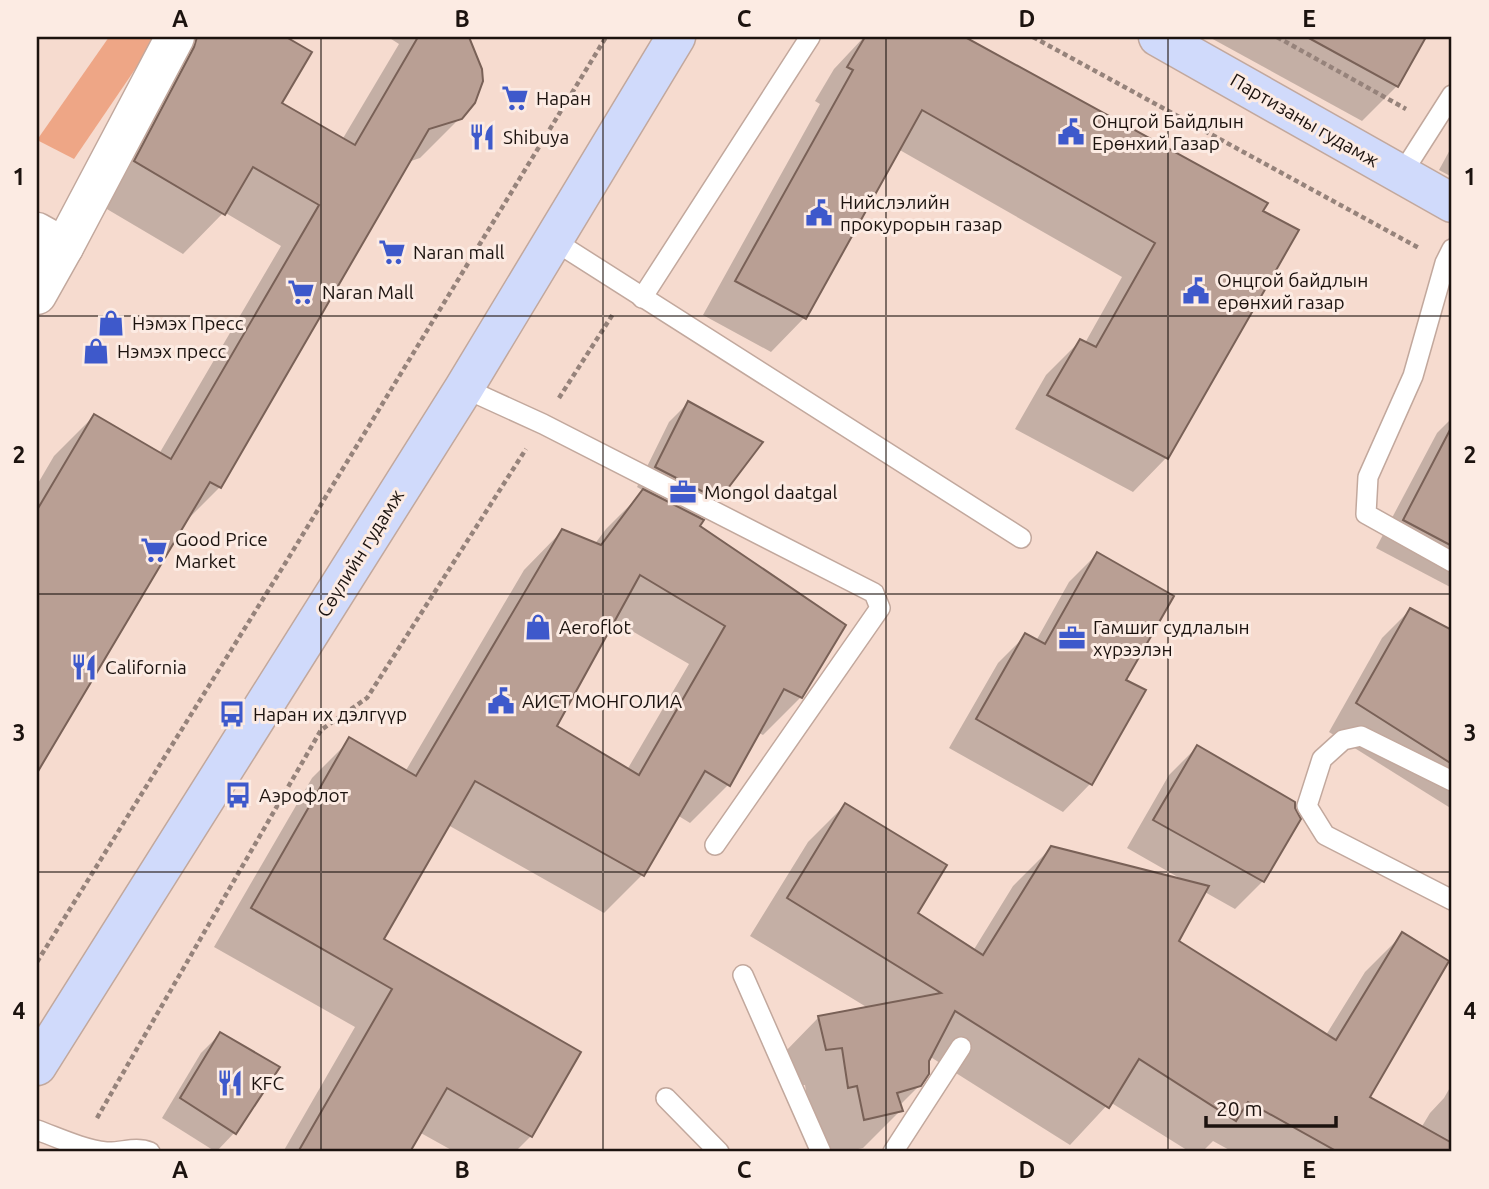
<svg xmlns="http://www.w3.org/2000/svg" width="1489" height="1189" font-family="Ubuntu,sans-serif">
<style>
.green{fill:#eea686}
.shadow{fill:#0003;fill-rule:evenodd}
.building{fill:#b99f94;stroke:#796157;stroke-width:2;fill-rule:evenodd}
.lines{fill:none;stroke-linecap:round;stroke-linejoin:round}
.service-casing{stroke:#c2a89d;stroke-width:22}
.minor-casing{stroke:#c2a89d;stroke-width:41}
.secondary-casing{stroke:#c2a89d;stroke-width:41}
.path{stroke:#96837b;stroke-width:4.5;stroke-dasharray:5 3.5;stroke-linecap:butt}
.service{stroke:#fff;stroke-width:19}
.minor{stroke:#fff;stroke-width:38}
.secondary{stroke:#d0dafb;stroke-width:38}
.grid{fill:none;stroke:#1c130f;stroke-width:2;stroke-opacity:0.55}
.labels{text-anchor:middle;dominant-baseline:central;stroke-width:6;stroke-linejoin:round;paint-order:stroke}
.poi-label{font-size:19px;fill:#1c130f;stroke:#fcebe3;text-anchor:start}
.street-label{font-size:19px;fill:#1c130f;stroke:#fcebe3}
.neatline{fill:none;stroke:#1c130f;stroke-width:2.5}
.grid-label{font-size:23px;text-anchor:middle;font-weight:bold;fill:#1c130f}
</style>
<rect width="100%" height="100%" fill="#f6dbcf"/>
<!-- green -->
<path class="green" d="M109,37H157L74,159L37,140Z"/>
<!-- shadow -->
<g class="shadow">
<path d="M180,37H282L310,53L279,104L342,140L399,44L388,37H467L473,48L461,117L420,158L408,162L220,487L183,524L37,771V485L54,456L94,416L159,454L281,246L224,212L183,254L95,202Z"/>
<path d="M864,37H961L1266,203L1261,212L1297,230L1166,458L1133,492L1015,429L1046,375L1080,341L1085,343L1122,277L898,149L804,318L771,352L703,315L820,104L815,101L834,69Z"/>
<path d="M1209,37H1424L1397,86L1362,121Z"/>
<path d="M1452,146V177L1439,170Z"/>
<path d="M688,403L718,499L698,519V526L801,697L763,735L757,732L728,785L690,823L677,815L642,875L604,913L448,825L382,940L531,1136L515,1152H455L419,1132L408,1152H283L355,1027L214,947L312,778L350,740L405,772L524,570L562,531L594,545L606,529L644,491L637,487L669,422ZM613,620L689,664L627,770L555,727Z"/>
<path d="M1452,418V588L1376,548L1437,433Z"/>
<path d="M1097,554L1124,680L1090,784L1063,812L949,748L998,663L1026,635L1036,641L1069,582Z"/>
<path d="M1410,610L1452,632V809L1329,732L1382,638Z"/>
<path d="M1197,747L1293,808L1299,819L1263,881L1235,909L1203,891L1177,942L1326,1035L1365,972L1403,934L1368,1098L1421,1128L1430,1113L1444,1098L1452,1084V1152H1233L1213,1141L1202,1152H1190L1110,1102L1070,1145L929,1056L920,1085L899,1106L901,1110L863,1148L844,1152H826L819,1122L811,1125L805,1085L789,1086L782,1055L819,1017L868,1008L750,936L808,842L845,805L915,913L973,951L1013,886L1051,848L1183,880L1127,848L1169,775Z"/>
<path d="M220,1034L235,1132L216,1152L162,1118L201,1053Z"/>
</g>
<!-- building -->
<g class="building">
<path d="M197,37H286L312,52L282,103L355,145L418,37H469L482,69L483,81L475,103L462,119L429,129L221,488L210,482L37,773V510L94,414L171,459L319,205L253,167L225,215L134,161L194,47Z"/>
<path d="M865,37H965L1268,203L1263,211L1299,230L1168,459L1047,395L1080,339L1096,347L1155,243L922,110L806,319L735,281L853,70L847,67Z"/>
<path d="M1307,37H1426L1398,87Z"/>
<path d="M688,401L763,442L719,500L655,467Z"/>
<path d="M1452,426V546L1403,520Z"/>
<path d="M643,489L704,520L700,526L846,625L802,698L784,689L730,786L705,771L644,876L475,781L384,939L581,1052L532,1137L447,1088L410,1152H298L392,989L251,908L349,737L416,776L562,529L601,545ZM640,575L725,626L639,775L557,726Z"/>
<path d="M1097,552L1174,596L1126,680L1146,690L1092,785L976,719L1025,633L1045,644Z"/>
<path d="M1410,608L1452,630V764L1356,703Z"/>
<path d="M1197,745L1295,802V808L1301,819L1264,882L1153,820Z"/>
<path d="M845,803L947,865L918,913L983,955L1051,846L1209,886L1179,941L1336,1040L1402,932L1449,961L1370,1097L1452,1143V1152H1338L1248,1102L1236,1121L1139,1059L1109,1108L955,1011L929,1061V1074L921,1086L897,1093L903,1111L864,1120L857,1086L848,1088L842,1048L826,1050L818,1016L941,993L787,898Z"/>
<path d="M220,1032L280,1067L236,1134L180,1098Z"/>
</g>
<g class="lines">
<!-- service casing -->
<g class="service-casing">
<g id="service">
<path d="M1401,175L1452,95"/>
<path d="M553,240L1021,538"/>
<path d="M1452,249L1445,263L1413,376L1368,477L1366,514L1452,562"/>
<path d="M642,298L810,37"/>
<path d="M464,388L543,424L874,593L880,608L715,845"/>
<path d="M1452,781L1361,736L1343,740L1322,759L1307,806L1325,835L1452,900"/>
<path d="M743,975L821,1152"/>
<path d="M666,1098L719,1152"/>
<path d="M37,1130C59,1138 82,1149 106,1152C122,1153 135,1146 150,1152"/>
<path d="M893,1152L961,1047"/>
</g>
</g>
<!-- minor casing -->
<g class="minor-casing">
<g id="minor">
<path d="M37,232L64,247"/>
<path d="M37,295L64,247L175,37"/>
</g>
</g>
<!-- secondary casing -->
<g class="secondary-casing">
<g id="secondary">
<path d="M1158,37L1452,203"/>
<path d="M37,1066L464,388L676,37"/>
</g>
</g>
<!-- path -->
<g class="path">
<path d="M1033,37L1419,248"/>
<path d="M1277,37L1406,109"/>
<path d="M559,398L613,314"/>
<path d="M37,962L286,562L606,37"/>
<path d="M97,1118L321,730L367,698L526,449"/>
</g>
<!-- service -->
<use href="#service" class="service"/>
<!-- minor -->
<use href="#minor" class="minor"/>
<!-- secondary -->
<use href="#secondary" class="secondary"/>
</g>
<!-- grid -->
<path class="grid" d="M321,37V1152M603,37V1152M886,37V1152M1168,37V1152M37,316H1452M37,594H1452M37,872H1452"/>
<!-- icons -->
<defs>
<g id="supermarket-bare" transform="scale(2.1)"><path d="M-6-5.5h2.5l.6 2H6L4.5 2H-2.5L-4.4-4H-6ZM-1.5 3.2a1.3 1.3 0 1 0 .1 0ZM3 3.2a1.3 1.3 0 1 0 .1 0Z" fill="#3e59cb" stroke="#fcebe3" stroke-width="2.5" paint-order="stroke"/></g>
<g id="civic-bare" transform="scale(2.1)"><path d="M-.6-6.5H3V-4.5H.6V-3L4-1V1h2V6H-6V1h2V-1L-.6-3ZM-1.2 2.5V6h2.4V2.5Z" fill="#3e59cb" stroke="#fcebe3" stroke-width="2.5" paint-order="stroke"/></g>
<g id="restaurant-bare" transform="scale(2.1)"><path d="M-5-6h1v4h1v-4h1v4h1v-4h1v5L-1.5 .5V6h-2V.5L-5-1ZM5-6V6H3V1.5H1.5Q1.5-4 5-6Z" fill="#3e59cb" stroke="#fcebe3" stroke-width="2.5" paint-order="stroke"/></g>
<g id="shop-bare" transform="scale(2.1)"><path d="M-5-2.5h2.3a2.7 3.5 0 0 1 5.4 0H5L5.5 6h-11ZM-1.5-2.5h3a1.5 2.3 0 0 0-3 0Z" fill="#3e59cb" stroke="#fcebe3" stroke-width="2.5" paint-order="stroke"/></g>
<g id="office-bare" transform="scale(2.1)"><path d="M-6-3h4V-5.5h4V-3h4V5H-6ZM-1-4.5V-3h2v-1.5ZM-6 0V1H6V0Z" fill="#3e59cb" stroke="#fcebe3" stroke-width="2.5" paint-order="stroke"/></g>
<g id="bus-bare" transform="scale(2.1)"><path d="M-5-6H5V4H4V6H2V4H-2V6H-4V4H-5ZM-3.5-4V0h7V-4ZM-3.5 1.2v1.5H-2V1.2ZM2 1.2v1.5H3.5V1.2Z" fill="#3e59cb" stroke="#fcebe3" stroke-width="2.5" paint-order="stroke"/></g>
</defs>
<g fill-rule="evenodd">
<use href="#supermarket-bare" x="515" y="98"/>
<use href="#civic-bare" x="1071" y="132"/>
<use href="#restaurant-bare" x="482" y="137"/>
<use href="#civic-bare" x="819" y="213"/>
<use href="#supermarket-bare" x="392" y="252"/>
<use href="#civic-bare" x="1196" y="291"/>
<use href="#supermarket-bare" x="301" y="292"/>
<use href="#shop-bare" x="111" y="323"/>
<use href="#shop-bare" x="96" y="351"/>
<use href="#office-bare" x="683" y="492"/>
<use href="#supermarket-bare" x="154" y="550"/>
<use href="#shop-bare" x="538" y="627"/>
<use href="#office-bare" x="1072" y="638"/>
<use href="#restaurant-bare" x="84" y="667"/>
<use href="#civic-bare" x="501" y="701"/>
<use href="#bus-bare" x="232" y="714"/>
<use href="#bus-bare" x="238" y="795"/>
<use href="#restaurant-bare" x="230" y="1083"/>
</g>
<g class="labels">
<!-- poi labels -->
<g class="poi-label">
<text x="536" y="98">Наран</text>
<text x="1092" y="121">Онцгой Байдлын<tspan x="1092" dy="22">Ерөнхий Газар</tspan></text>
<text x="503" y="137">Shibuya</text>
<text x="840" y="202">Нийслэлийн<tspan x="840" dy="22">прокурорын газар</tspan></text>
<text x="413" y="252">Naran mall</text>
<text x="1217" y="280">Онцгой байдлын<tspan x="1217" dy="22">ерөнхий газар</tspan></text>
<text x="322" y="292">Naran Mall</text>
<text x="132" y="323">Нэмэх Пресс</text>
<text x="117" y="351">Нэмэх пресс</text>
<text x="704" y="492">Mongol daatgal</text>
<text x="175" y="539">Good Price<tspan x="175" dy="22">Market</tspan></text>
<text x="559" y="627">Aeroflot</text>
<text x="1093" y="627">Гамшиг судлалын<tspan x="1093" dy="22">хүрээлэн</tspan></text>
<text x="105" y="667">California</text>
<text x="522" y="701">АИСТ МОНГОЛИА</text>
<text x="253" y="714">Наран их дэлгүүр</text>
<text x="259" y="795">Аэрофлот</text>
<text x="251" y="1083">KFC</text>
</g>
<!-- street labels -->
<g class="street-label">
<text transform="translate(1305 120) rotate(30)">Партизаны гудамж</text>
<text transform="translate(360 553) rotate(-58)">Сөүлийн гудамж</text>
</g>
</g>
<!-- border -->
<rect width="1489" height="1189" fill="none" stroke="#fcebe3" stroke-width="77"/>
<!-- scale -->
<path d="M1206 1116v10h130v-10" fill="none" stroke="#1c130f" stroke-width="3.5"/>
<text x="1216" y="1116" font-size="21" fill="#1c130f" stroke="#fcebe3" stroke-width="5" paint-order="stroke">20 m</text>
<rect x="38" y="38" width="1412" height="1112" class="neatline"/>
<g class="grid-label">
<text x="180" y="27">A</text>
<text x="462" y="27">B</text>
<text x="744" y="27">C</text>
<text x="1027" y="27">D</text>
<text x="1309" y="27">E</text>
<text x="19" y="185">1</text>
<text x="1470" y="185">1</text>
<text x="19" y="463">2</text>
<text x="1470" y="463">2</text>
<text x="19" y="741">3</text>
<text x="1470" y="741">3</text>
<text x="19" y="1019">4</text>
<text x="1470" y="1019">4</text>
<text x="180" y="1178">A</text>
<text x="462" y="1178">B</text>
<text x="744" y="1178">C</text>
<text x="1027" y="1178">D</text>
<text x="1309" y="1178">E</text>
</g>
</svg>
